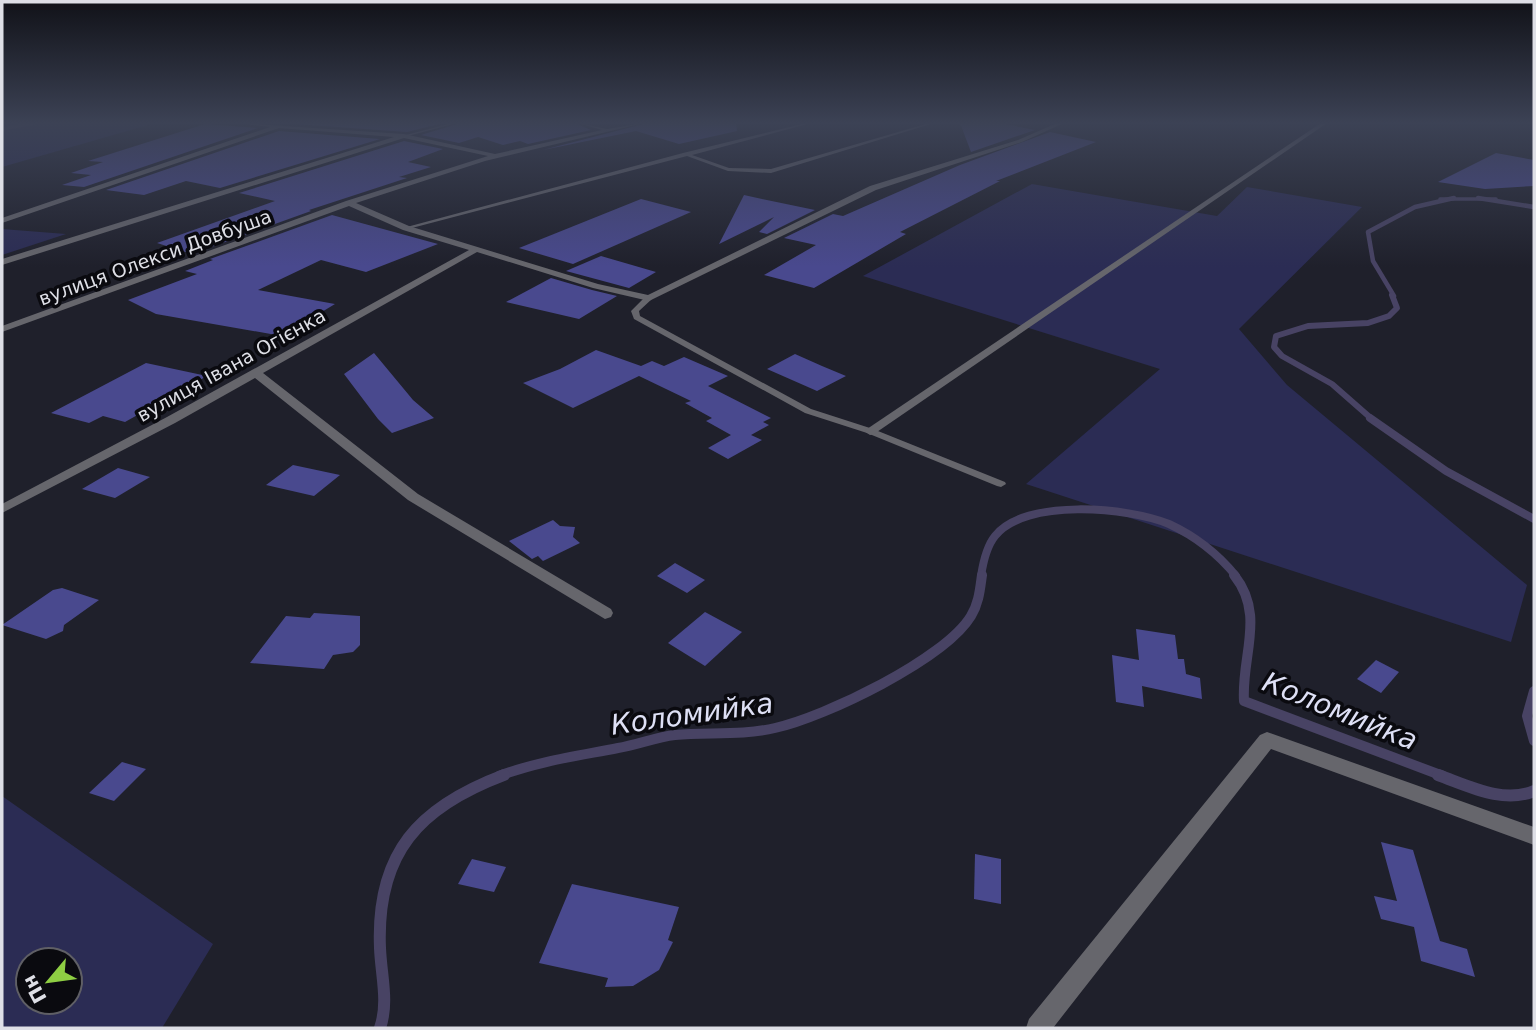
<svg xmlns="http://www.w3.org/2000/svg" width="1536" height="1030" font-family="'DejaVu Sans',sans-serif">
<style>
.green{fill:#2b2c54;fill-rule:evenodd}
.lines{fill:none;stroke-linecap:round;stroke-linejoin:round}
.stream-far5{stroke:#484364;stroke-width:3.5}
.stream-far4{stroke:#484364;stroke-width:4.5}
.stream-far3{stroke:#484364;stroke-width:6}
.stream-far2{stroke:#484364;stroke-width:8}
.stream-far1{stroke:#484364;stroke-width:10}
.stream{stroke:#484364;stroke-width:12}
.building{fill:#49498e}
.service{fill:#66666c;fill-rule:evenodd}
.minor{fill:#66666c;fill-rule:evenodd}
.labels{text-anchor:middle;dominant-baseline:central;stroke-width:7;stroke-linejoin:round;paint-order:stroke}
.far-street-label{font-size:19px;fill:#dedfe6;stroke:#0a0a0f}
.near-water-label{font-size:28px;font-style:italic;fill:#dee0f5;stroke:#0a0a0f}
</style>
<rect width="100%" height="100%" fill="#1f202b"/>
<!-- green -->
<g class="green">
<path d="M2,123H155L2,167Z"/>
<path d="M1032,184L1217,216L1247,187L1362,207L1239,329L1287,385L1527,585L1511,642L1026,484L1160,369L863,276Z"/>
<path d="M2,229L66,234L2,255Z"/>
<path d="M2,796L213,944L162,1028H2ZM28,960H70V1002H28Z"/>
</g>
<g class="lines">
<!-- stream-far5 -->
<g class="stream-far5">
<path d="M2,129L34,123"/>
<path d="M1440,199H1496"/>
</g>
<!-- stream-far4 -->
<g class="stream-far4">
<path d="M1478,198L1534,207"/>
<path d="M1394,296L1373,261L1368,232L1415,207L1454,198"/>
</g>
<!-- stream-far3 -->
<path class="stream-far3" d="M1373,420L1332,384L1282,356L1274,347L1276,336L1308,326L1368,323L1389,316L1397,308L1392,295"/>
<!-- stream-far2 -->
<g class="stream-far2">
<path d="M1370,418L1446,471L1534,519"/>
<path d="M981,576C983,563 986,547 995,536C1025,498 1128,507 1169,524C1195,536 1218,554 1236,576"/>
</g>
<!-- stream-far1 -->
<g class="stream-far1">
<path d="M1234,575C1266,615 1241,656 1244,701L1443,776"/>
<path d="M1534,691L1527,716L1534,741"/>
<path d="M499,776C539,761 577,756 618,748C637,745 656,737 675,735C709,732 741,736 775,728C825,717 945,659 971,616C979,603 980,589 982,575"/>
</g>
<!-- stream -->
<g class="stream">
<path d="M1438,775C1469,786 1503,804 1534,791"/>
<path d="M380,1028C389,1002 381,975 380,948C376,853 419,807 504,775"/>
</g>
</g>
<!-- building -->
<g class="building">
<path d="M299,123H443L407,132L295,124Z"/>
<path d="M460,123H575L591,130L528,144L520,141L503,145L478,137L459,143L421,135Z"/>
<path d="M647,123H736L737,131L679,144L636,131L543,150Z"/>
<path d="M960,123H1000L1035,130L971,152Z"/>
<path d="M205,124L258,128L84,187L62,185L91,175L71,173L103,162L88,161Z"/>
<path d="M279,131L380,139L220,188L186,181L144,195L106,190Z"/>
<path d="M1050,132L1096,142L996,181H1000L900,232L906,234L814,288L764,275L816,245L784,238L833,214L843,216L960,165Z"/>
<path d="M404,141L443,149L408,162L431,167L399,177L407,178L309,210L311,211L192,254L157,243L275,201L239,193Z"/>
<path d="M1496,153L1534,160V186L1485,189L1438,182Z"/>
<path d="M744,195L762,199L815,210L767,234L759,232L774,217L719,244Z"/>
<path d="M641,199L691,212L573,264L519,248Z"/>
<path d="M332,215L438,244L366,272L321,260L258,290L335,304L282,336L156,314L128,300L197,274L185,271L213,260L210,259Z"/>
<path d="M601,256L656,272L629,288L566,271Z"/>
<path d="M551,278L592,290L617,296L579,319L506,302Z"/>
<path d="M596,350L641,366L652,361L664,366L684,357L728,376L708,386L771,418L763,422L769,425L751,435L762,440L728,459L708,448L731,435L706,421L712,418L685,403L691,401L639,376L573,408L523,383L560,369Z"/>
<path d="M374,353L413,400L434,418L392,433L378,419L344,374Z"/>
<path d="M795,354L822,366L846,376L817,391L767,369Z"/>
<path d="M146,363L207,376L125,422L103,416L89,423L51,413Z"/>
<path d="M293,465L340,475L314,496L266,485Z"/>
<path d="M118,468L150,477L115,498L82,489Z"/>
<path d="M553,520L560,526L575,527L573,537L580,543L543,561L538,556L532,559L509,541Z"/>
<path d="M675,563L705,580L687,593L657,576Z"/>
<path d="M62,588L99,600L64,625L63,631L46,639L2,625L53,590Z"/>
<path d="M705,612L742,632L705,666L668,643Z"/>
<path d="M314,613L360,616V645L353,652L333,655L324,669L250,663L286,616L310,618Z"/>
<path d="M1136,629L1175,635L1178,659H1184L1186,674L1200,678L1202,699L1142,686L1144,707L1116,702L1112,655L1139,660Z"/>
<path d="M1376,660L1399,672L1381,693L1357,679Z"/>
<path d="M122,762L146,769L114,801L89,793Z"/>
<path d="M1381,842L1413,850L1440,941L1467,949L1475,977L1421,961L1414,927L1381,919L1374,896L1397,901Z"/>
<path d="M975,854L1001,859V904L974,899Z"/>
<path d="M472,859L506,867L494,892L458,884Z"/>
<path d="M572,884L679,907L668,940L673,942L659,970L633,986L605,987L608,978L539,963Z"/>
</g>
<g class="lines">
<!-- service -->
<g class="service">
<path d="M452,123H457L404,137L402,136Z"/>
<path d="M806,123H811L692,155L729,168L771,169L929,123H934L771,173L728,171L687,156L408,229L403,228L683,153Z"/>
<path d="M646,296L653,298L639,311L640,316L811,409L873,429L1005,482L1006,484L1001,487L997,486L867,433L805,413L634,319L631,311Z"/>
</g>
<!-- minor -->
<g class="minor">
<path d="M237,123L404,134L495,154L602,130L578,123L607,129L644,123L485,161L356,203L409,226L598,284L648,295L870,186L1018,140L1057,123H1064L1022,142L876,190L649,301L593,288L477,252L263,373L418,494L611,609L613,613L611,617L605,619L408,500L255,378L175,423L2,513V504L167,417L469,250L403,230L349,206L2,332V326L346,201L488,156L404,138L2,265V259L394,137L279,128L2,223V218L270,127Z"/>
<path d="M1321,123H1327L874,434L870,435L864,431Z"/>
<path d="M1267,732L1534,827V845L1271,749L1053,1028H1026L1029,1019L1260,735Z"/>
</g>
</g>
<!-- sky -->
<linearGradient id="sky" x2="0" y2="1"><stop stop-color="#111218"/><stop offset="0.46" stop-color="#3c4255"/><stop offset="1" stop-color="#3c4255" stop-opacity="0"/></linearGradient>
<rect width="1536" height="267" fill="url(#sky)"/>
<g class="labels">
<!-- far-street labels -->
<g class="far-street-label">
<text transform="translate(155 257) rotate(-20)">вулиця Олекси Довбуша</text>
<text transform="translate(231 365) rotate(-29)">вулиця Івана Огієнка</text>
</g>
<!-- near-water labels -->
<g class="near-water-label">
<text transform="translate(1340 711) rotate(22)">Коломийка</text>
<text transform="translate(692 714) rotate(-8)">Коломийка</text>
</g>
</g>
<!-- border -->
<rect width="1536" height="1030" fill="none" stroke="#dedfe6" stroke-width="7"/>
<!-- north arrow -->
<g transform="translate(49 981) rotate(241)"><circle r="33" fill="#0a0a0f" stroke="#5f5f65" stroke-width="2"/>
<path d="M0-5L12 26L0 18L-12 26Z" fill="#8ece43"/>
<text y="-10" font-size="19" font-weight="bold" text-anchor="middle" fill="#dedfe6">Пн</text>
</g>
</svg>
